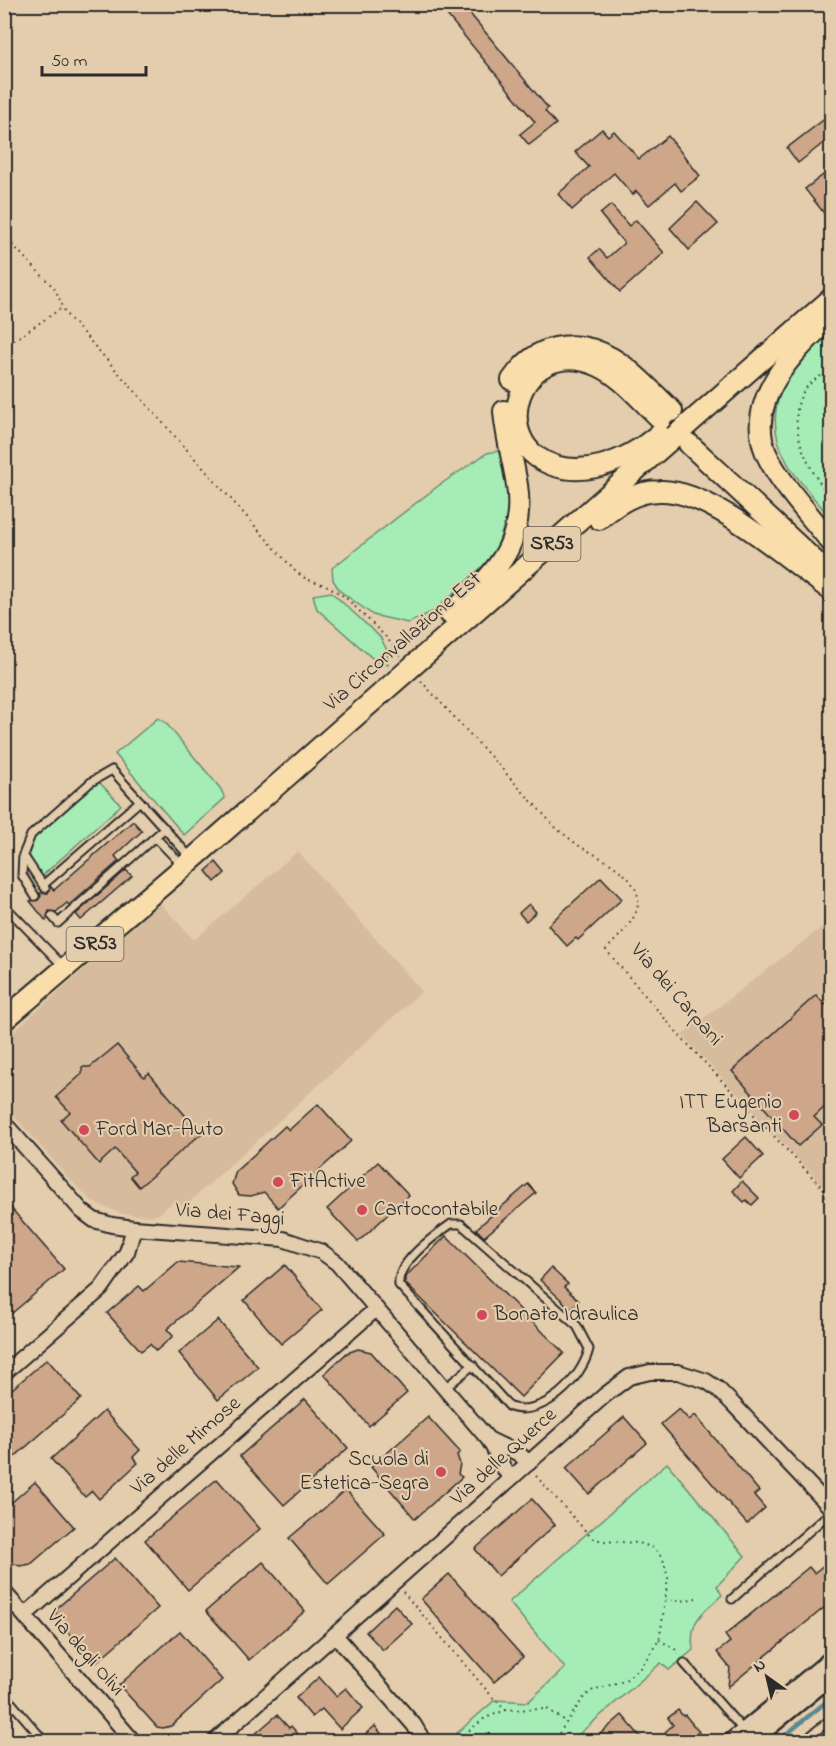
<svg xmlns="http://www.w3.org/2000/svg" width="836" height="1746" font-family="'Indie Flower',sans-serif">
<style>
.built{fill:#d6bc9d}
.green{fill:#a6ecb7;stroke:#688c71;stroke-width:1.5}
.lines{fill:none;stroke-linecap:round;stroke-linejoin:round}
.stream{stroke:#5a8992;stroke-width:4.5}
.building{fill:#cea78a;stroke:#2b2b2b;stroke-width:1.5}
.service-casing{stroke:#2b2b2b;stroke-width:11}
.minor-casing{stroke:#2b2b2b;stroke-width:18}
.tertiary-casing{stroke:#2b2b2b;stroke-width:21}
.primary-casing{stroke:#2b2b2b;stroke-width:24}
.path{stroke:#2b2b2b;stroke-width:2;stroke-dasharray:1.5 4.5;stroke-linecap:butt}
.service{stroke:#e4cdad;stroke-width:7}
.minor{stroke:#e4cdad;stroke-width:14}
.tertiary{stroke:#e4cdad;stroke-width:16}
.primary{stroke:#f9deab;stroke-width:20}
.poi-dot{fill:#d1495b;stroke:#e4cdad;stroke-width:2}
.labels{text-anchor:middle;dominant-baseline:central;stroke-width:4.5;stroke-linejoin:round;paint-order:stroke}
.shield{fill:#e4cdad;stroke:#625c52;stroke-width:1.5}
.shield-label{font-size:20px;font-weight:bold;fill:#2b2b2b}
.street-label{font-size:21px;fill:#2b2b2b;stroke:#e4cdad}
.poi-label{font-size:21px;fill:#2b2b2b;stroke:#e4cdad;text-anchor:start}
</style>
<rect width="100%" height="100%" fill="#e4cdad"/>
<filter id="ink" filterUnits="userSpaceOnUse"><feTurbulence type="fractalNoise" baseFrequency=".0167" numOctaves="2"/><feDisplacementMap in="SourceGraphic" scale="12" xChannelSelector="R" yChannelSelector="G"/><feConvolveMatrix kernelMatrix="1 2 1 2 8 2 1 2 1" color-interpolation-filters="sRGB"/></filter>
<g filter="url(#ink)">
<!-- built -->
<g class="built">
<path d="M298,851L422,991L183,1208L176,1200L157,1215L150,1216L123,1214L94,1203L71,1181L5,1106L4,1040L159,902L194,940Z"/>
<path d="M831,920V1195L682,1035Z"/>
</g>
<!-- green -->
<g class="green">
<path d="M831,329V518C817,501 796,480 786,460C757,405 791,366 831,329Z"/>
<path d="M497,451L505,459L512,498L495,555L434,611L408,623L373,615L340,591L333,580L332,568L438,486L487,453Z"/>
<path d="M331,592L380,637L387,650L388,664H379L317,609L313,595Z"/>
<path d="M158,718L165,722L220,788L225,798L184,835L115,754Z"/>
<path d="M99,782L121,805L42,876C35,868 27,859 30,847C34,831 84,791 99,782Z"/>
<path d="M667,1463L745,1556L717,1586L722,1595C702,1614 689,1619 693,1650L669,1670L661,1663L571,1741H448L495,1700L528,1702L565,1668L509,1602Z"/>
</g>
<g class="lines">
<!-- stream -->
<path class="stream" d="M777,1742L832,1697"/>
</g>
<!-- building -->
<g class="building">
<path d="M438,4H462L548,108L545,111L556,124L529,145L520,134L535,122Z"/>
<path d="M831,114V137L798,163L787,148Z"/>
<path d="M602,129L608,136L614,131L639,159L668,136L700,176L681,191L675,183L649,205L636,191L633,195L614,173L572,210L558,194L589,167L575,152Z"/>
<path d="M831,169V222L805,189Z"/>
<path d="M697,202L718,224L689,250L670,228Z"/>
<path d="M611,205L629,226L636,220L664,253L620,292L590,257L599,249L607,258L624,243L600,214Z"/>
<path d="M133,821L142,831L115,856L119,861L69,905L67,903L56,912L49,911L46,921L30,901L38,900L41,896L40,893H48L50,886L54,890Z"/>
<path d="M216,862L225,873L215,882L206,871Z"/>
<path d="M126,870L132,876L81,920L76,914Z"/>
<path d="M601,877L622,899L578,940L576,938L567,946L548,925Z"/>
<path d="M529,904L536,912L526,921L519,913Z"/>
<path d="M816,995L825,1005L831,1000V1101L814,1117L822,1125L798,1146L732,1071Z"/>
<path d="M117,1045L144,1077L149,1073L201,1134L139,1187L130,1176L135,1172L115,1149L99,1164L61,1120L70,1112L56,1097L82,1074V1067H90Z"/>
<path d="M318,1104L351,1141L278,1208L264,1192L251,1196L239,1195L232,1184L236,1171L285,1126L289,1130Z"/>
<path d="M746,1137L763,1156L739,1178L722,1159Z"/>
<path d="M378,1162L409,1195L358,1242L327,1209Z"/>
<path d="M742,1181L759,1198L752,1205L746,1200L744,1202L733,1191Z"/>
<path d="M528,1184L536,1193L484,1237L476,1229Z"/>
<path d="M10,1207L64,1269L4,1320V1212Z"/>
<path d="M446,1236L564,1353L521,1397L405,1283V1277Z"/>
<path d="M178,1262L239,1267L167,1329L173,1336L156,1351L150,1344L141,1351L107,1313L139,1286L144,1291Z"/>
<path d="M285,1265L322,1310L281,1344L244,1300Z"/>
<path d="M551,1268L568,1284L564,1287L579,1301L571,1309L540,1280Z"/>
<path d="M218,1320L258,1367L218,1400L179,1353Z"/>
<path d="M358,1349L371,1352L407,1393L369,1426L324,1374L347,1353Z"/>
<path d="M47,1359L81,1399L4,1466V1396Z"/>
<path d="M305,1399L348,1448L284,1505L240,1456Z"/>
<path d="M679,1409L689,1420L695,1415L759,1491L754,1495L765,1508L747,1524L661,1424Z"/>
<path d="M104,1411L140,1450L133,1457L138,1463L99,1499L92,1491L85,1497L51,1459Z"/>
<path d="M428,1417L460,1452L457,1455L460,1464L458,1474L462,1477L415,1519L371,1467Z"/>
<path d="M624,1417L647,1443L589,1494L566,1468Z"/>
<path d="M217,1479L260,1529L188,1590L145,1540Z"/>
<path d="M35,1482L74,1527L31,1564L20,1566L4,1560V1509Z"/>
<path d="M346,1490L385,1534L328,1584L289,1538Z"/>
<path d="M532,1499L555,1525L498,1576L475,1549Z"/>
<path d="M115,1558L158,1608L95,1663L55,1618L57,1608Z"/>
<path d="M263,1562L305,1611L249,1660L206,1611Z"/>
<path d="M825,1564L831,1572V1602L728,1687L730,1668L717,1652L730,1642L725,1635L809,1567L814,1573Z"/>
<path d="M449,1574L523,1657L494,1682L421,1599Z"/>
<path d="M395,1605L412,1624L383,1650L366,1632Z"/>
<path d="M180,1631L222,1680L171,1726L163,1728L157,1727L119,1685Z"/>
<path d="M319,1677L336,1696L346,1688L363,1708L340,1729L322,1709L312,1717L296,1698Z"/>
<path d="M678,1710L683,1716L685,1715L699,1732L688,1742H673L665,1732L673,1725L668,1718Z"/>
<path d="M277,1715L289,1728L291,1726L305,1742H260L254,1735Z"/>
<path d="M622,1715L645,1742H591Z"/>
<path d="M375,1726L388,1742H356Z"/>
</g>
<g class="lines">
<!-- service casing -->
<g class="service-casing">
<g id="service">
<path d="M153,839L158,840L182,865"/>
<path d="M23,855L45,888"/>
<path d="M43,885L140,801"/>
<path d="M35,896L22,875L23,855L31,835L91,782L112,770L190,857"/>
<path d="M4,905L64,967"/>
<path d="M52,916L58,923L165,828"/>
<path d="M451,1224H461L577,1326L589,1349C582,1379 543,1418 510,1407L399,1285C396,1263 434,1236 451,1224Z"/>
<path d="M444,1389L473,1365"/>
<path d="M732,1599L832,1511"/>
<path d="M684,1663L744,1731"/>
<path d="M4,1694L45,1742"/>
<path d="M803,1742L832,1718"/>
<path d="M825,1742L832,1737"/>
</g>
</g>
<!-- minor casing -->
<g class="minor-casing">
<g id="minor">
<path d="M4,1123L82,1211L94,1220L112,1225L134,1228L283,1239L322,1252L337,1263L488,1439C497,1451 500,1467 511,1478"/>
<path d="M4,1373L101,1289L127,1252L134,1228"/>
<path d="M490,1440L519,1454L529,1463"/>
<path d="M4,1592L134,1742"/>
<path d="M25,1615L376,1309"/>
<path d="M335,1635L414,1725L424,1742"/>
<path d="M214,1742L605,1395L629,1377L650,1372H678L706,1381L718,1389L733,1404L832,1509"/>
</g>
</g>
<!-- tertiary casing -->
<g class="tertiary-casing">
<g id="tertiary">
<path d="M731,1742L832,1659"/>
<path d="M750,1742L832,1675"/>
</g>
</g>
<!-- primary casing -->
<g class="primary-casing">
<g id="primary">
<path d="M832,316C795,349 744,400 766,453C778,481 812,518 832,543"/>
<path d="M512,380C523,364 536,352 555,348C606,337 639,380 672,411"/>
<path d="M659,434C628,461 576,484 537,457C505,434 513,382 546,365C564,356 581,358 599,366C623,377 642,402 661,419"/>
<path d="M689,444L832,577"/>
<path d="M599,519C617,504 636,491 660,491C711,489 790,561 832,591"/>
<path d="M450,614C492,577 526,546 517,485C513,460 506,436 504,411"/>
<path d="M4,1020L187,864L832,298"/>
</g>
</g>
<!-- path -->
<g class="path">
<path d="M4,236L55,289L66,314L295,571L306,579L328,586L345,597L387,638L400,656"/>
<path d="M4,347L63,307"/>
<path d="M832,371C770,392 802,464 832,499"/>
<path d="M421,681L558,830C566,835 573,842 581,847C606,861 657,884 631,921C624,932 614,941 606,950L679,1035L832,1198"/>
<path d="M536,1476L591,1537L602,1541L639,1543L654,1548L663,1559L668,1578L662,1623L659,1640L641,1667L624,1681L593,1690L584,1697L553,1742"/>
<path d="M403,1592L495,1700L506,1710L547,1709L567,1722"/>
<path d="M665,1600L681,1601L696,1598"/>
<path d="M659,1640L675,1649L678,1654"/>
<path d="M455,1742L485,1718L506,1710"/>
</g>
<!-- service -->
<use href="#service" class="service"/>
<!-- minor -->
<use href="#minor" class="minor"/>
<!-- tertiary -->
<use href="#tertiary" class="tertiary"/>
<!-- primary -->
<use href="#primary" class="primary"/>
</g>
</g>
<!-- markers -->
<g class="poi-dot">
<circle cx="794" cy="1115" r="6"/>
<circle cx="84" cy="1130" r="6"/>
<circle cx="278" cy="1182" r="6"/>
<circle cx="362" cy="1210" r="6"/>
<circle cx="482" cy="1315" r="6"/>
<circle cx="441" cy="1472" r="6"/>
</g>
<g class="labels">
<!-- shield labels -->
<g class="shield">
<rect x="523.5" y="527" width="57" height="34" rx="4.5"/>
<rect x="66.5" y="927" width="57" height="34" rx="4.5"/>
</g>
<g class="shield-label">
<text x="552" y="544">SR53</text>
<text x="95" y="944">SR53</text>
</g>
<!-- street labels -->
<g class="street-label">
<text transform="translate(403 642) rotate(-41)">Via Circonvallazione Est</text>
<text transform="translate(676 995) rotate(49)">Via dei Carpani</text>
<text transform="translate(230 1215) rotate(5)">Via dei Faggi</text>
<text transform="translate(186 1446) rotate(-41)">Via delle Mimose</text>
<text transform="translate(504 1457) rotate(-42)">Via delle Querce</text>
<text transform="translate(85 1653) rotate(49)">Via degli Olivi</text>
</g>
<!-- poi labels -->
<g class="poi-label">
<text x="782" y="1103" text-anchor="end">ITT Eugenio<tspan x="782" dy="24">Barsanti</tspan></text>
<text x="96" y="1130">Ford Mar-Auto</text>
<text x="290" y="1182">FitActive</text>
<text x="374" y="1210">Cartocontabile</text>
<text x="494" y="1315">Bonato Idraulica</text>
<text x="429" y="1460" text-anchor="end">Scuola di<tspan x="429" dy="24">Estetica-Segra</tspan></text>
</g>
</g>
<!-- margin -->
<rect width="836" height="1746" fill="none" stroke="#e4cdad" stroke-width="24"/>
<rect x="12" y="12" width="812" height="1722" fill="none" stroke="#2b2b2b" stroke-width="2" filter="url(#ink)"/>
<!-- north arrow -->
<g transform="translate(767 1677) rotate(326)" stroke="#e4cdad" stroke-width="4.5" paint-order="stroke">
<path d="M0-4.5L10 22L0 15L-10 22Z" fill="#2b2b2b"/>
<text y="-9" font-size="16" font-weight="bold" text-anchor="middle" fill="#2b2b2b">N</text>
</g>
<!-- scale -->
<path d="M42 66v9h104v-9" fill="none" stroke="#2b2b2b" stroke-width="3"/>
<text x="51" y="66" font-size="18" fill="#2b2b2b" stroke="#e4cdad" stroke-width="4.5" paint-order="stroke">50 m</text>
</svg>
